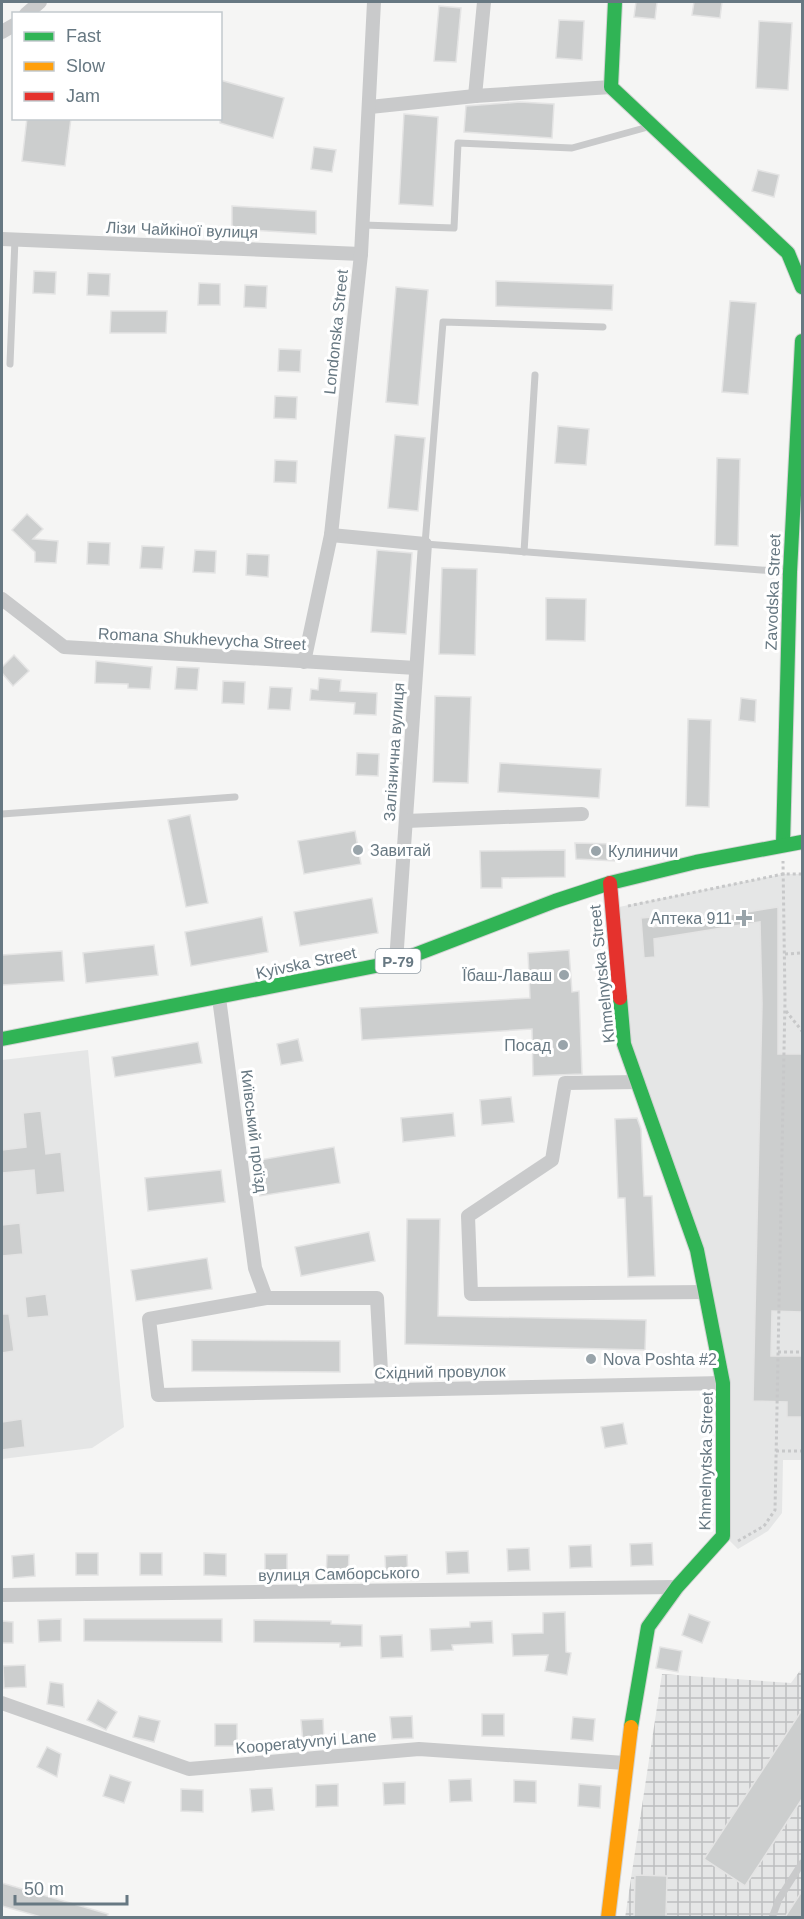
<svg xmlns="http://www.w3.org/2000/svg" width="804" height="1919" font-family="Helvetica,sans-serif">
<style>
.built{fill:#e5e6e6}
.industrial{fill:url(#industrial-grid)}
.building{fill:#cccece;stroke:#e4e4e4;stroke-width:1.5}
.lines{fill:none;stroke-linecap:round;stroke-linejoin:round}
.fast-casing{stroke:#d2d3d3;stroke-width:16}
.slow-casing{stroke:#d2d3d3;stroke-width:16}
.jam-casing{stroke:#d2d3d3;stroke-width:16}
.path{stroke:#c7c8c9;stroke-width:3;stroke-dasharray:3 3;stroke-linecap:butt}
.lane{stroke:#c9cacb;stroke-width:7}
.street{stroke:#c9cacb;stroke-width:14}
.fast{stroke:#30b455;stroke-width:14}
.slow{stroke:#ff9f0a;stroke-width:14}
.jam{stroke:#e5322d;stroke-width:14}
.poi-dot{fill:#99a4aa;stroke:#fff;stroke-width:2}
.labels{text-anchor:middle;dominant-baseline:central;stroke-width:6;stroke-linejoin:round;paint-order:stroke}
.shield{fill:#fff;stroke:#95a0a8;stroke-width:1.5}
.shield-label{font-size:15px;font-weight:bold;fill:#677882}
.street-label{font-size:16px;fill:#677882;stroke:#fff}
.poi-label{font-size:16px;fill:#677882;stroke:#fff;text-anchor:start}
</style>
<defs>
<pattern id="industrial-grid" width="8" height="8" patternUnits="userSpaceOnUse" patternTransform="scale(1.5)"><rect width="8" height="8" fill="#e5e6e6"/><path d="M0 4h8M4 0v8" fill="none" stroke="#bdbfc0"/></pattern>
</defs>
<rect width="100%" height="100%" fill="#f5f5f4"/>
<!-- built -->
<g class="built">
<path d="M783,874H802V1460H783L782,1513L768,1531L738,1549L727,1538L728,1382L631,1044L619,907Z"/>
<path d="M88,1050L124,1427L92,1448L2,1459V1060Z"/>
</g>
<!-- industrial -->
<path class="industrial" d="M802,1668V1917L625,1918L662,1674L791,1683Z"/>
<!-- building -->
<g class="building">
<path d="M636,2H657L655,19L634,17Z"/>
<path d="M694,2H722L720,18L692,15Z"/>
<path d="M439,6L461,8L456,62L434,61Z"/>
<path d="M559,20L584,21L582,60L556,58Z"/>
<path d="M759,21L792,23L788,90L756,88Z"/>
<path d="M220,80L284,98L273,138L220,123Z"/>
<path d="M520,102L554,104L552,138L464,132L466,106Z"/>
<path d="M404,114L438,117L433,206L399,204Z"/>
<path d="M27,118H71L65,166L22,161Z"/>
<path d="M314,147L336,150L332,172L311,169Z"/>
<path d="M758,170L779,175L774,197L752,191Z"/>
<path d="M232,206L316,211V234L232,229Z"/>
<path d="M34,271L56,272L55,294L33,293Z"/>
<path d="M88,273L110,274L109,296L87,295Z"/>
<path d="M496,281L613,285L612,310L496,306Z"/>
<path d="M199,283L220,284V305H198Z"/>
<path d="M245,285L267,286L266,308L244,307Z"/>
<path d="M396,287L428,290L418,405L386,402Z"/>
<path d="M730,301L756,303L748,394L722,392Z"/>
<path d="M111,311H167L166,333H110Z"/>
<path d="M279,349L301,350L300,372L278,371Z"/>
<path d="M275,396L297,397L296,419L274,418Z"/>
<path d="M558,426L589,429L586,465L555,463Z"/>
<path d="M395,435L425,438L418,511L388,508Z"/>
<path d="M717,458L740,459L738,546L715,545Z"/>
<path d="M275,460L297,461L296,483L274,482Z"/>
<path d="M27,514L43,529L33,539L58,541L56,563L35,562V552L12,530Z"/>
<path d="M88,542L110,543L109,565L87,564Z"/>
<path d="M142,546L164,547L162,569L140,568Z"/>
<path d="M195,550L216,551L215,573L193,572Z"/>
<path d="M377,550L412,553L406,634L371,632Z"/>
<path d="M247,554L269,555L268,577L246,575Z"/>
<path d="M442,568L477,569L475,655L439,654Z"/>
<path d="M546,598L586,599L585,641L546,640Z"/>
<path d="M14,655L29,671L13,686L2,673V667Z"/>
<path d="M96,661L152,667L150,689L128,688V684L95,683Z"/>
<path d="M177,667L199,668L197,690L175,689Z"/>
<path d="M319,678L341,680L340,691L377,693L376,715L354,714L355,703L310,700L311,689L318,690Z"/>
<path d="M223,681L245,682L244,704L222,703Z"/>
<path d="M270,687L292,688L290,710L268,709Z"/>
<path d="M435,696L471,697L468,783L433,782Z"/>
<path d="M741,698L756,700L755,722L739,720Z"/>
<path d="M688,719L711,720L709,807L686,806Z"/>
<path d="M357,753L379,754L378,776L356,775Z"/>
<path d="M500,763L601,769L599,798L498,792Z"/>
<path d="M190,815L208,903L186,907L168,820Z"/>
<path d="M355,831L361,864L304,874L298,841Z"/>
<path d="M575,843L616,844V861L576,859Z"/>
<path d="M565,850V877L502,878V888H481L480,851Z"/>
<path d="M372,898L378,933L300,946L294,912Z"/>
<path d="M778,907V1054H802V1312L772,1311L771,1356H802V1417H787V1402L753,1401L762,1004L760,922L654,939L655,957L644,958L641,918L652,917L653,927Z"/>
<path d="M262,917L268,952L191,966L185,932Z"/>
<path d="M154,945L158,975L86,983L83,953Z"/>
<path d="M569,950L572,992L579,991L582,1074L533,1076L532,1029L362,1040L360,1008L530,998L528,953Z"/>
<path d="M62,951L64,981L2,985V955Z"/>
<path d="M298,1039L303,1061L281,1065L277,1044Z"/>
<path d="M198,1042L202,1063L115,1077L112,1057Z"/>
<path d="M511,1097L514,1122L482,1125L480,1100Z"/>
<path d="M41,1111L46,1154L61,1152L65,1192L36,1195L34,1170L2,1173V1150L26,1147L23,1113Z"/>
<path d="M453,1113L455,1136L403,1142L401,1118Z"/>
<path d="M637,1118L641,1129L644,1196H652L655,1276L628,1277L625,1198H618L615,1119Z"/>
<path d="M334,1147L340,1183L260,1196L254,1161Z"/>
<path d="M221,1170L225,1202L148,1211L145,1178Z"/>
<path d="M407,1219H440L438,1316L646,1320L645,1350L405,1344Z"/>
<path d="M20,1223L23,1254L2,1256V1225Z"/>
<path d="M369,1232L375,1261L301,1276L295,1247Z"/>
<path d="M207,1258L212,1289L136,1301L131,1270Z"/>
<path d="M46,1294L49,1316L27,1318L25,1297Z"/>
<path d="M2,1314H9L14,1351L2,1353Z"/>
<path d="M192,1340L340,1341V1372L192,1371Z"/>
<path d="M22,1419L25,1447L2,1450V1422Z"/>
<path d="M623,1423L627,1444L605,1448L601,1427Z"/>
<path d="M652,1543L653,1565L631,1566L630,1544Z"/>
<path d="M591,1545L592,1567L570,1568L569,1546Z"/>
<path d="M529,1548L530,1570L508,1571L507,1549Z"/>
<path d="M468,1551L469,1573L447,1574L446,1552Z"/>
<rect x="76" y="1553" width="22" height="22"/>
<rect x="140" y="1553" width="22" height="22"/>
<path d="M204,1553L226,1554V1576L204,1575Z"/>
<path d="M34,1554L35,1576L13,1578L12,1556Z"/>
<rect x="265" y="1554" width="22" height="22"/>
<path d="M327,1555H349L348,1577H326Z"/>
<path d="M407,1555L408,1577L386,1578L385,1556Z"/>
<path d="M565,1612L566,1652L571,1653L567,1675L545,1671L548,1655L513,1656L512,1634L543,1633V1613Z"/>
<path d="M689,1614L710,1622L702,1643L682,1635Z"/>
<path d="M61,1619V1641L39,1642L38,1620Z"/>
<path d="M84,1619H222V1642L84,1641Z"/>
<path d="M254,1620L331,1621V1624L362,1625V1646L340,1647V1643L254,1642Z"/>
<path d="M2,1621L13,1622V1643H2Z"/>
<path d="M492,1621L493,1643L452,1645L453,1650L431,1651L430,1629L470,1627V1622Z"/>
<path d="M402,1635L403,1657L381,1658L380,1636Z"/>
<path d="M660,1647L682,1651L678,1672L656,1668Z"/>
<path d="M25,1665L26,1687L4,1688L3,1666Z"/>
<path d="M50,1682L63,1684L64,1707L47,1704Z"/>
<path d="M98,1700L117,1712L106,1730L87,1720Z"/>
<path d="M802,1710V1799L745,1886L704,1859Z"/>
<rect x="482" y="1714" width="22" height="22"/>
<path d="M139,1716L160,1721L154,1742L133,1737Z"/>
<path d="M412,1716L413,1738L392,1739L390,1717Z"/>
<path d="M573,1717L595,1719L593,1741L571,1739Z"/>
<path d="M323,1719L324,1741L303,1742L301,1720Z"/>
<rect x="215" y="1724" width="22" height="22"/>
<path d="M47,1747L61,1754L57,1777L37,1767Z"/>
<path d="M110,1775L131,1782L124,1803L103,1796Z"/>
<path d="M471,1779L472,1801L450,1802L449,1780Z"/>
<path d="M514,1780L536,1781V1803L514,1802Z"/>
<path d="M405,1782V1804L384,1805L383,1783Z"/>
<path d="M338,1784V1806L316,1807V1785Z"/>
<path d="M579,1784L601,1786L600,1808L578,1806Z"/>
<path d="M272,1788L274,1810L252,1812L250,1789Z"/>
<path d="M181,1789L203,1790V1812L181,1811Z"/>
<path d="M635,1875L667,1876L666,1917H634Z"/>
<path d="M2,1883L108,1914L107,1917H41L2,1906Z"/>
<path d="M802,1891V1917H785Z"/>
</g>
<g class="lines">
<!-- fast casing -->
<g class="fast-casing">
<g id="fast">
<path d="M615,2L611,87L788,253L802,287"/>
<path d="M783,844L790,572L802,341"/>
<path d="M620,998L624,1044L697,1250L723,1383V1536L677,1587L648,1627L631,1727"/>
<path d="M2,1039L396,962L555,901L610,883L696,862L802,842"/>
</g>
</g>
<!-- slow casing -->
<g class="slow-casing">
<path id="slow" d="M608,1918L631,1727"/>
</g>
<!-- jam casing -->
<g class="jam-casing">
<path id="jam" d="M610,883L620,998"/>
</g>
<!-- path -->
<g class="path">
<path d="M628,906L783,874H802"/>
<path d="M785,954L802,953"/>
<path d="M786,1011L802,1031"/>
<path d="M778,1352H802"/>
<path d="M776,1451H802"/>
<path d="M738,1541L764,1526L775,1510L785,1000L783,861"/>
</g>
<!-- lane -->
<g class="lane">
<path d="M363,225L454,228L458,143L572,148L648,127"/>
<path d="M603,327L443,322L425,544L787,572"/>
<path d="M10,364L15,239"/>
<path d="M524,552L535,375"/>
<path d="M2,814L235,797"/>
<path d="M772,1918L779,1899L802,1863"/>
</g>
<!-- street -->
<g class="street">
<path d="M26,14L40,2"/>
<path d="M2,32L14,25"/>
<path d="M475,96L484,2"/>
<path d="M370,107L475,96L611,87"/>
<path d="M2,239L361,254"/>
<path d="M331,535L425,544L396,962"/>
<path d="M2,599L64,647L416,668"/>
<path d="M304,662L331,535L361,254L374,2"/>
<path d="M406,821L582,814"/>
<path d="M219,998L255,1268L266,1298H377L382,1390"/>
<path d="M638,1082L565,1083L552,1160L468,1216L471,1294L705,1292"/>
<path d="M266,1298L149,1319L158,1395L723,1383"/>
<path d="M2,1595L677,1587"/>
<path d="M2,1703L189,1769L419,1749L625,1763"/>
</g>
<!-- fast -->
<use href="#fast" class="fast"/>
<!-- slow -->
<use href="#slow" class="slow"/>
<!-- jam -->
<use href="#jam" class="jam"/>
</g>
<!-- markers -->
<g class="poi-dot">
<circle cx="358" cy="850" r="6"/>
<circle cx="596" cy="851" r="6"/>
<path d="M741 909h6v6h6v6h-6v6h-6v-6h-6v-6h6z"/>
<circle cx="564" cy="975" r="6"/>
<circle cx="563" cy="1045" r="6"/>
<circle cx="591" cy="1359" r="6"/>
</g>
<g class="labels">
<!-- shield labels -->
<rect class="shield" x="375.5" y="949" width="45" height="24" rx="4.5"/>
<g class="shield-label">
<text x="398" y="961">Р-79</text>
</g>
<!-- street labels -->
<g class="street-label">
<text transform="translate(182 230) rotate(2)">Лізи Чайкіної вулиця</text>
<text transform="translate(336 332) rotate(-84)">Londonska Street</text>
<text transform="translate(773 592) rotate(-88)">Zavodska Street</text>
<text transform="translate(202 639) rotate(3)">Romana Shukhevycha Street</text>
<text transform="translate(394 752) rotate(-86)">Залізнична вулиця</text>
<text transform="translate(306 963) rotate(-12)">Kyivska Street</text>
<text transform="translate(602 974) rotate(-96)">Khmelnytska Street</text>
<text transform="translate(254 1131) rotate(83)">Київський проїзд</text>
<text transform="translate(440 1372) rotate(-1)">Східний провулок</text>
<text transform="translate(706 1461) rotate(-89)">Khmelnytska Street</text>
<text transform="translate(339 1574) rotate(-1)">вулиця Самборського</text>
<text transform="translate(306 1742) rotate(-5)">Kooperatyvnyi Lane</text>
</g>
<!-- poi labels -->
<g class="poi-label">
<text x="370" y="850">Завитай</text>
<text x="608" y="851">Кулиничи</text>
<text x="732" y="918" text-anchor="end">Аптека 911</text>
<text x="552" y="975" text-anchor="end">Їбаш-Лаваш</text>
<text x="551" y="1045" text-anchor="end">Посад</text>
<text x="603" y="1359">Nova Poshta #2</text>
</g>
</g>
<!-- border -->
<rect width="804" height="1919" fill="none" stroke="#677882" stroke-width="6"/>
<!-- legend -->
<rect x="12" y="12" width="210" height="108" fill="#ffffff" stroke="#c2c9cd" stroke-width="1.5"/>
<rect x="24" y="32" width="30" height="9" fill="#30b455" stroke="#c2c9cd" stroke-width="1.5"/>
<text x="66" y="42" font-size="18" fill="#677882">Fast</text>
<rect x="24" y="62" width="30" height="9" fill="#ff9f0a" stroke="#c2c9cd" stroke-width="1.5"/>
<text x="66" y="72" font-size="18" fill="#677882">Slow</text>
<rect x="24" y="92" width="30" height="9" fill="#e5322d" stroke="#c2c9cd" stroke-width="1.5"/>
<text x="66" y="102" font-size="18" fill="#677882">Jam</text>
<!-- scale -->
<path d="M15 1895v9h112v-9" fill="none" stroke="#677882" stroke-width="3"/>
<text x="24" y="1895" font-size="18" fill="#677882" stroke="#ffffff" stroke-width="4.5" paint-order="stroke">50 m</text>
</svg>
